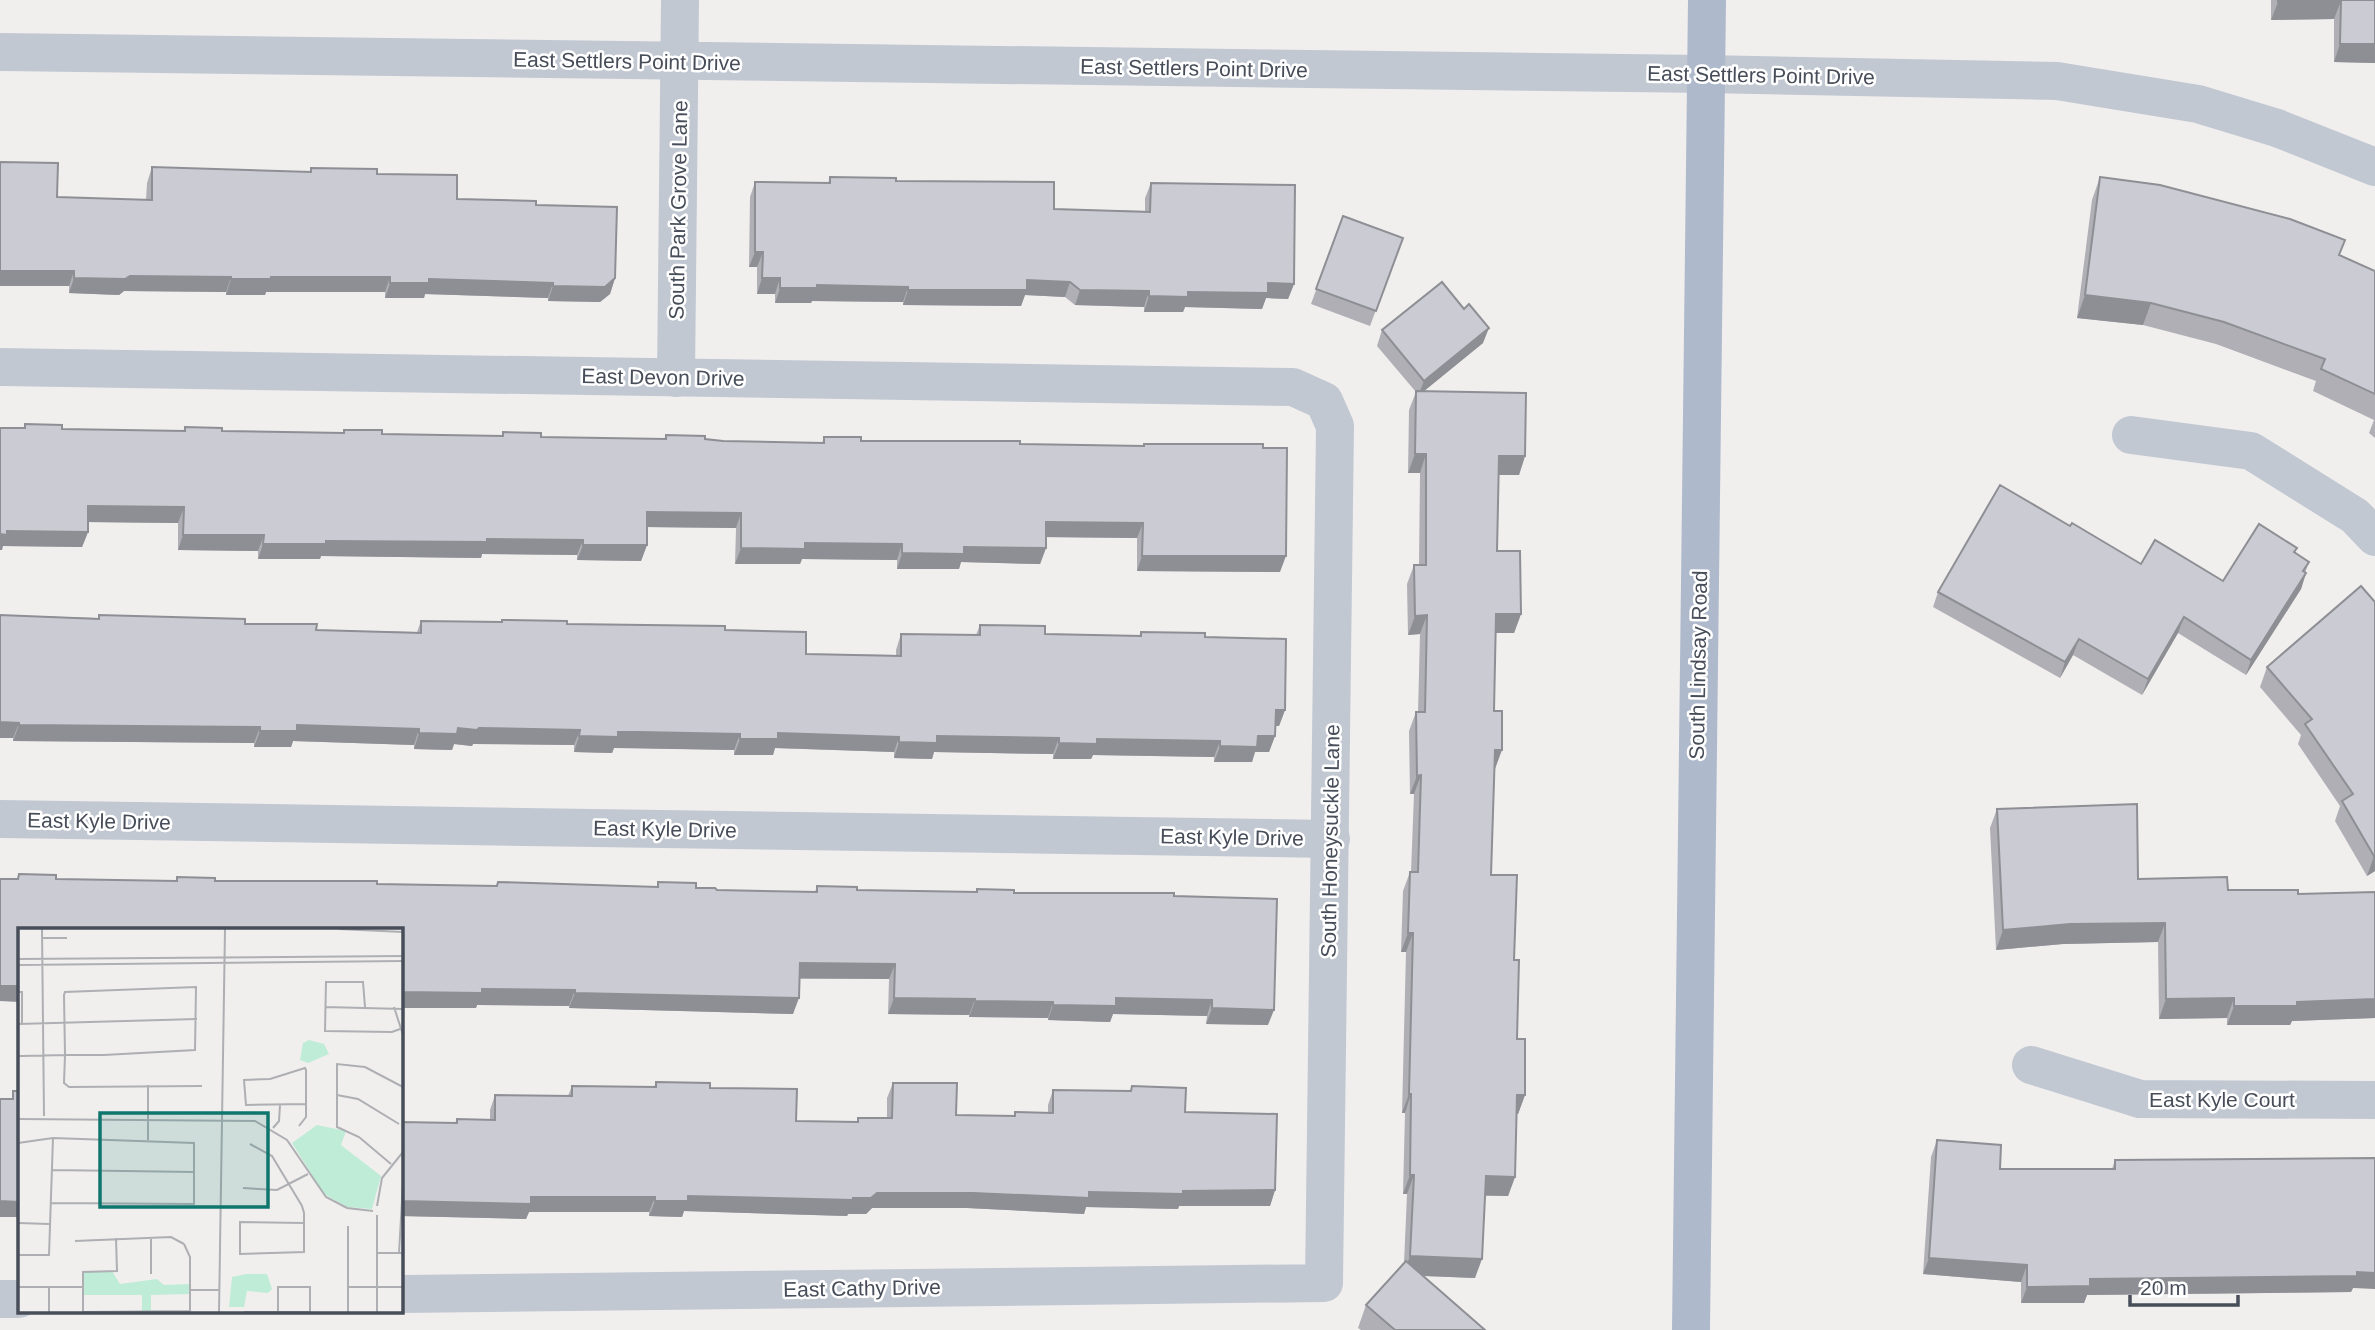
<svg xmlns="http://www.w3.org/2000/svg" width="2375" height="1330" font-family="Helvetica,sans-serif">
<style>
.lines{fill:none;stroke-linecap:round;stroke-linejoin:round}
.minor{stroke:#c2c8d2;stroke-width:38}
.major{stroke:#afb9cc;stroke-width:38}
.wall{fill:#afafb5}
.shaded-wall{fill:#8e8f94}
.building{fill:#cbccd3;stroke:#8e8f94;stroke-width:2}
.labels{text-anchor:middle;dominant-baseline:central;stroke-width:5;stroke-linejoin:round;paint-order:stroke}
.street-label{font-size:21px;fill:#474e5a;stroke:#fff}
.inset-road{fill:none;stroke:#adafb3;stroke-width:2}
.view{fill:#0f766e;fill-opacity:0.15;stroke:#0f766e;stroke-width:3.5}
.inset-edge{fill:none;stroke:#474e5a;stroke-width:3.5}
</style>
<rect width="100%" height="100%" fill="#f1efee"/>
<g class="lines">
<!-- minor -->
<g class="minor">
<path d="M0,52L1706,74L2057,81L2198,104L2277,128L2375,167"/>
<path d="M0,367L1293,387L1324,401L1335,426L1324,1283L401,1294"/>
<path d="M676,378L680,0"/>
<path d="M2131,435L2251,451L2355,516L2375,537"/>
<path d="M0,819L1331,839"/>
<path d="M2031,1065L2140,1099L2375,1100"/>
<path d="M0,1299H19"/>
</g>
<!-- major -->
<path class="major" d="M1691,1330L1707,0"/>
</g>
<!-- wall -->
<g class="wall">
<path d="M2271,0H2375V63L2334,62V19L2271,20Z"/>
<path d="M152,167L310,172L311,168L377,174L457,199L536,205L615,278L610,294L600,302L548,301V298L425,294L424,298H385V292H266L265,295H226V292L124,291L119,295L69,293V286H0L57,197L146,200L147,183Z"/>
<path d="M830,177L896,181L1054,209L1145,211V198L1151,183L1294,284L1288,299L1266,298L1262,309L1185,307L1183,312H1144V307L1075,305L1065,297L1025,295L1021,306L903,305V302L812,301L811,303H775V294H757V267H749L750,197L755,182L828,183Z"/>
<path d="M2100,177L2340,255L2375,271V438L2369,433L2374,420L2313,391L2316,381L2216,344L2143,325L2077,318L2092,200Z"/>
<path d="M1343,216L1403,238L1370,326L1311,304Z"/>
<path d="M1382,330L1483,343L1424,391L1525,456L1519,475H1498L1497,551L1521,614L1514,633H1496L1494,711L1495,769H1494L1491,875L1514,960L1517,1039L1525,1095L1518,1114H1516L1515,1177L1508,1196H1485L1475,1278L1422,1276L1485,1330H1361L1358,1328L1366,1305L1404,1263L1407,1194H1403L1405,1113H1402L1406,952H1401L1403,891L1410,872H1411L1414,794H1410L1409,731L1416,712H1418L1420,634L1408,635L1407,584L1414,565H1419L1420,473H1408L1409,410L1416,392L1377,346Z"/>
<path d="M25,424L62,429L183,431L185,427L222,431L343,433L344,430L382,434L502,436L503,432L541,437L664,439L666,435L723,441L822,443L824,437L861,441L1143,446L1144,444L1263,448L1280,572L1137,571V538L1046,537V548L1040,564L961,562L959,569H897V560L802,559L800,564H735L736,528L647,527V545L641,561L577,560V555L482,554L481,558L321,556L320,559H258V551L178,550V523L88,522V532L82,547L3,546L2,550Z"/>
<path d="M2070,526L2141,564L2223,581L2297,548L2295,553L2309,562L2305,573H2306L2301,589L2246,675L2178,633L2142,695L2073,655L2060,678L1933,607L1938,592Z"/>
<path d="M2375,602V871L2367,876L2335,821L2340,806L2298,744L2301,735L2260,687L2267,667Z"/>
<path d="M0,615L98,618L99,615L245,624L316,630L417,632L421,621L501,622L502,620L567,624L725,630L806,654L896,655V650L901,634L976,635L980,625L1045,634L1139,636L1141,632L1205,637L1285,710L1279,726H1275V736L1269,752H1255L1252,762H1214V757L1093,755L1091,759H1053V754L934,752L932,759L894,758V752L775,748L773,755H734V750L633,748H614L612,753L574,752V745L473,744L472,746L454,744L452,750L414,749V745L293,741L291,747H254V743L13,741V738H0Z"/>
<path d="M1997,809L2138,879L2228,890L2298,894L2375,892V1018L2292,1021L2290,1025H2227V1018L2159,1019L2158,942L2063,944L1996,950L1990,828Z"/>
<path d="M19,874L56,879L176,881L177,877L215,881L496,886L498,882L657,887L658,882L717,890L815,892L817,886L857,890L975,892L977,889L1014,893L1174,896L1268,1025L1206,1024L1207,1016L1113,1014L1110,1022L1048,1020V1018L969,1017V1015L888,1014L889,979H799L793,1014L569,1008V1006L477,1005L476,1008H401V929H19L17,879Z"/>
<path d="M656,1082L710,1088L796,1121L857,1122L858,1118H887V1098L893,1083L956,1115L1014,1116L1015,1112L1048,1113V1105L1053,1090L1130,1091L1132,1086L1185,1112L1275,1190L1270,1206H1179L1178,1209L1086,1207L1084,1214L967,1208H872L866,1214H848L847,1216L684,1211L682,1217L649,1216V1212H529L526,1219L401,1216V1122L455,1123L457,1119L490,1120V1110L495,1095L568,1096L572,1086L654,1087Z"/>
<path d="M1937,1140L2000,1169H2112L2115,1160L2353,1288L2351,1292L2087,1295L2084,1303H2021V1282L1923,1274L1931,1157Z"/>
</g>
<!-- shaded-wall -->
<g class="shaded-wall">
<path d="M2341,1L2334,19L2271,20L2278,2Z"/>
<path d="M2340,44H2375V63L2334,62Z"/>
<path d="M755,252H763L757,267H749Z"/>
<path d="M0,271H74L69,286H0Z"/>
<path d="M130,276L231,277L226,292L124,291L119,295L69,293L74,278Z"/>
<path d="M271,277H390L385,292H266L265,295H226L231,279Z"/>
<path d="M615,278L610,294L600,302L548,301L553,286Z"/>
<path d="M762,278H780L775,294H757Z"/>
<path d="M429,279L553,283L548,298L425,294L424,298H385L390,283Z"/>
<path d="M1027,280L1070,282L1065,297L1025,295L1021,306L903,305L908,290Z"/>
<path d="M1268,283L1294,284L1288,299L1266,298L1262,309L1185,307L1183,312H1144L1149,296Z"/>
<path d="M817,285L908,287L903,302L812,301L811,303H775L780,288Z"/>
<path d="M1080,290L1149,291L1144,307L1075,305Z"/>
<path d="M2085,295L2151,303L2143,325L2077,318Z"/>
<path d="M1489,328L1483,343L1418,396L1424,381Z"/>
<path d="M1415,454H1426L1420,473H1408Z"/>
<path d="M1499,456H1525L1519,475H1492Z"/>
<path d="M88,506L184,507L178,523L83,522Z"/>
<path d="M647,512L741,513L736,528L642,527Z"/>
<path d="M1046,522L1143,523L1137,538L1040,537Z"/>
<path d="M7,531L88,532L82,547L3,546L2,550H0V534Z"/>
<path d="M183,535H264L258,551L178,550Z"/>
<path d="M487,539L583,540L577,555L482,554L481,558L321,556L320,559H258L263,544L326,541Z"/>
<path d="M805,543L902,544L897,560L802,559L800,564H735L741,548Z"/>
<path d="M583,545H647L641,561L577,560Z"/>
<path d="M964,547L1046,548L1040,564L961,562L959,569H897L902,553Z"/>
<path d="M1142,556H1286L1280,572L1137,571Z"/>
<path d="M2306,573L2301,589L2246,675L2251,660Z"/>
<path d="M1496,614H1521L1514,633H1489Z"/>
<path d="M1427,615L1420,634L1408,635L1415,616Z"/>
<path d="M2184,617L2178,633L2142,695L2148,679Z"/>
<path d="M2079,639L2073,655L2060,678L2065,662Z"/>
<path d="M1276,710H1285L1279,726H1270Z"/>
<path d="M0,722L19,723L13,738H0Z"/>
<path d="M19,725L260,727L254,743L13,741Z"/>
<path d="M297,725L419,729L414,745L293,741L291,747H254L260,731Z"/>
<path d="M458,728H479L580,730L574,745L473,744L472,746L454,744L452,750L414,749L419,733Z"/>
<path d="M618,732L740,734L734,750L614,748L612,753L574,752L579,736Z"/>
<path d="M778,733L899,737L894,752L775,748L773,755H734L740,739Z"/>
<path d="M937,736L1059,738L1053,754L934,752L932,759L894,758L899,742Z"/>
<path d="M1258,736H1275L1269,752H1255L1252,762H1214L1220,746Z"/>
<path d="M1097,739L1220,741L1214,757L1093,755L1091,759H1053L1059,743Z"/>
<path d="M1495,750H1502L1495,769H1488Z"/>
<path d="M1421,775L1414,794H1410L1417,776Z"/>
<path d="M2375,855V871L2367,876L2374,856Z"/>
<path d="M2165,923L2158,942L2063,944L1996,950L2003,930L2070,924Z"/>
<path d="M1408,933H1413L1406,952H1401Z"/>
<path d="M800,963L895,964L889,979L794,978Z"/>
<path d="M0,986H19V1002L0,1001Z"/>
<path d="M482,989L575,990L569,1006L477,1005L476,1008H401V992Z"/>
<path d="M575,993L799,998L793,1014L569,1008Z"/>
<path d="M894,998L975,999L969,1015L888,1014Z"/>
<path d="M1116,998L1212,1000L1207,1016L1113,1014L1110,1022L1048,1020L1053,1005Z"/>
<path d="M2234,998L2227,1018L2159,1019L2166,999Z"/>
<path d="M2375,999V1018L2292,1021L2290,1025H2227L2234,1006L2297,1002Z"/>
<path d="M975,1001L1053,1002L1048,1018L969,1017Z"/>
<path d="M1212,1008L1274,1010L1268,1025L1206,1024Z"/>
<path d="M1409,1094H1411L1405,1113H1402Z"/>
<path d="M1517,1095H1525L1518,1114H1510Z"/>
<path d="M1410,1175H1414L1407,1194H1403Z"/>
<path d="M1486,1176L1515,1177L1508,1196L1479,1195Z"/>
<path d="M1275,1190L1270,1206H1179L1178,1209L1086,1207L1084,1214L967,1208H872L866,1214H848L847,1216L684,1211L682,1217L649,1216L655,1201L688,1196L853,1198L877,1193Z"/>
<path d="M531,1197H655L649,1212H529L526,1219L401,1216V1201Z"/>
<path d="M0,1201L19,1202V1217H0Z"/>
<path d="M1410,1256L1482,1259L1475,1278L1403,1275Z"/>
<path d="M1929,1258L2027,1265L2021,1282L1923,1274Z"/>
<path d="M2357,1272L2375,1273V1289L2353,1288L2351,1292L2087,1295L2084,1303H2021L2027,1287L2090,1279Z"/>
</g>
<!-- building -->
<g class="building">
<path d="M2278,0H2375V44H2340L2341,1L2278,2Z"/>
<path d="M0,162L58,163L57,197L152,200V167L311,172V168L377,169V174L457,175V199L536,201V205L617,207L615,278L605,287L553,286V283L429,279V283H390V277H271V279H231V277L130,276L125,279L74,278V271H0Z"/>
<path d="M830,177L896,178V181L1054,182V209L1150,212L1151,183L1295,185L1294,284L1268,283V293L1188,292V297L1149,296V291L1080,290L1070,282L1027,280V290H908V287L817,285V288H780V278H762L763,252H755V182L830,183Z"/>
<path d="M2100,177L2160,185L2290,219L2345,240L2339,255L2375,271V394L2321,369L2325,359L2224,322L2151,303L2085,295Z"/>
<path d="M1343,216L1403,238L1376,311L1316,289Z"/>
<path d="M1442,282L1464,309L1469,304L1489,328L1424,381L1382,330Z"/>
<path d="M1416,391L1526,393L1525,456H1499L1497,551H1520L1521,614H1496L1494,711H1502V750H1495L1491,875H1517L1514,960H1519L1517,1039H1525V1095H1517L1515,1177L1486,1176L1482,1259L1410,1256L1414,1175H1410L1411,1094H1409L1413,933H1408L1410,872H1418L1421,775L1417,776L1416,712H1425L1427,615L1415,616L1414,565H1426V454H1415Z"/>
<path d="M25,424L62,425V429L185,431V427L222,428V431L344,433V430H382V434L503,436V432L541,433V437L666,439V435L705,436V439L723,441L824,443V437H861V441H1020V444L1144,446V444H1263V448H1287L1286,556H1142L1143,523L1046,522V548L964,547V554L902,553V544L805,543V549L741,548V513L647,512V545H583V540L487,539V542L326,541V544H263L264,535H183L184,507L88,506V532L7,531V535L0,534V428H25Z"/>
<path d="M2000,485L2070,526L2072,523L2141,564L2155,540L2223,581L2259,524L2297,548L2294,552L2309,562L2303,571L2306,573L2251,660L2184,617L2148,679L2079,639L2065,662L1938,592Z"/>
<path d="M2361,586L2375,602V855L2374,856L2342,801L2353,794L2305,724L2312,719L2267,667Z"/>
<path d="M0,615L99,619V615L245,619V624H317L316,630L421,633V621L502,622V620L567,621V624L725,626V630L806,632V654L901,656V634L980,635V625L1045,626V634L1141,636V632L1205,633V637L1286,639L1285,710H1276L1275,736H1258L1257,747L1220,746V741L1097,739V744L1059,743V738L937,736V743L899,742V737L778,733V739H740V734L639,732H618V737L579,736L580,730L479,728L477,730L458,728L457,734L419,733V729L297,725V731H260V727L19,725V723L0,722Z"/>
<path d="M2137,804L2138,879L2227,877L2228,890H2298V894L2375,892V999L2297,1002V1006H2234V998L2166,999L2165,923L2070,924L2003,930L1997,809Z"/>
<path d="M19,874L56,875V879L177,881V877L215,878V881H377V884L497,886L498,882L658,887V882L696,883V888H715L717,890L817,892V886L857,887V890L977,892V889L1014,890V893H1174V896L1277,899L1274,1010L1212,1008V1000L1116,998V1006L1053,1005V1002L975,1001V999L894,998L895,964L800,963L799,998L575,993V990L482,989V993L401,992V929H19V986H0V879H18Z"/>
<path d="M656,1082L710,1083V1088L797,1089L796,1121L858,1122V1118H892L893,1083H957L956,1115L1015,1116V1112L1053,1113V1090L1131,1091L1132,1086L1186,1088L1185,1112L1277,1114L1275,1190L1183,1191V1194L1089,1192V1198L973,1193H877L871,1198H853V1200L688,1196V1201H655V1197H531V1204L401,1201V1122L457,1123V1119L495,1120V1095L572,1096V1086L656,1087Z"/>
<path d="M13,1091H19V1202L0,1201V1099H13Z"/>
<path d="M1937,1140L2001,1145L2000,1169H2115V1160L2375,1158V1273L2357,1272V1276L2090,1279V1286L2027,1287V1265L1929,1258Z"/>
<path d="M1406,1261L1485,1330H1395L1366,1305Z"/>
</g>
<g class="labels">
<!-- street labels -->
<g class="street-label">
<text transform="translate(627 61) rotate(1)">East Settlers Point Drive</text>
<text transform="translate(1194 68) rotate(1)">East Settlers Point Drive</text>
<text transform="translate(1761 75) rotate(1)">East Settlers Point Drive</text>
<text transform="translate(678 210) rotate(-89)">South Park Grove Lane</text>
<text transform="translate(663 377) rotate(1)">East Devon Drive</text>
<text transform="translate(1698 665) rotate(-89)">South Lindsay Road</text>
<text transform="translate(99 821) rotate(1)">East Kyle Drive</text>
<text transform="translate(665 829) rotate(1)">East Kyle Drive</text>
<text transform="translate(1232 837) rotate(1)">East Kyle Drive</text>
<text transform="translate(1330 841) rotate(-89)">South Honeysuckle Lane</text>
<text x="2222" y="1099">East Kyle Court</text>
<text transform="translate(862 1288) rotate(-1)">East Cathy Drive</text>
</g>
</g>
<!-- overview -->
<g transform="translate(18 928)">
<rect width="385" height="385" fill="#f1efee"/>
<path d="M291,112L306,116L311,126L290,135L282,132L285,115ZM299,197L328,203L323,217L363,248L354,281L329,279L306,266L274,215ZM94,343L102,356L139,351L146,357L173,356V366L133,367V384H124V367H64L65,344ZM228,346H249L254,361L250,365L229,363L226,379H211L214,349Z" fill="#bfecd7"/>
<path class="inset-road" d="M24,1L26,188M321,1L385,4M24,10H49M0,31L385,28M0,37L385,33M0,64H4V96M307,79L385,81M347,79L345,54H308L307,103L374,104L382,101M376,79L385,107M0,96L179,91M0,128H4L47,127H86L177,122L178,59L47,64L46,67L47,127L46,155L51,159L184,158M319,167L340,171L381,196M0,191L237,193L269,212L308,269L329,280L355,283M281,198L288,189V142L287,140L252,151L226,152L228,177L288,176M255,200L261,193L262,177M130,212V157M0,215L35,210L176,215V276L33,275M232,216L254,228L284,278L286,285V324L222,326V294L286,295M373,236L341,209L319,199V136L347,139L385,159M34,242L176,244M225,260L259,262L290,246M359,278L364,250L385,224M359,287V384M0,295L31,296M330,298V384M133,309V346M98,310L99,343L65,344V384L172,383V329L166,316M57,313L153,309L166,316M360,325H385M381,325L385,255M0,327H31L35,210M0,359H64M330,359H385M173,362H201M31,384V359M201,384L207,1M226,384H292M260,384V359H292V384"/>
<path class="view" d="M82,185H250V279H82Z"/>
<rect width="385" height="385" class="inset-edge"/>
</g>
<!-- scale -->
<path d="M2130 1295v10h108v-10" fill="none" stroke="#474e5a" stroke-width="3.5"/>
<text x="2140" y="1295" font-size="21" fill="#474e5a" stroke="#ffffff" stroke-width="5" paint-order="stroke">20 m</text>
</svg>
